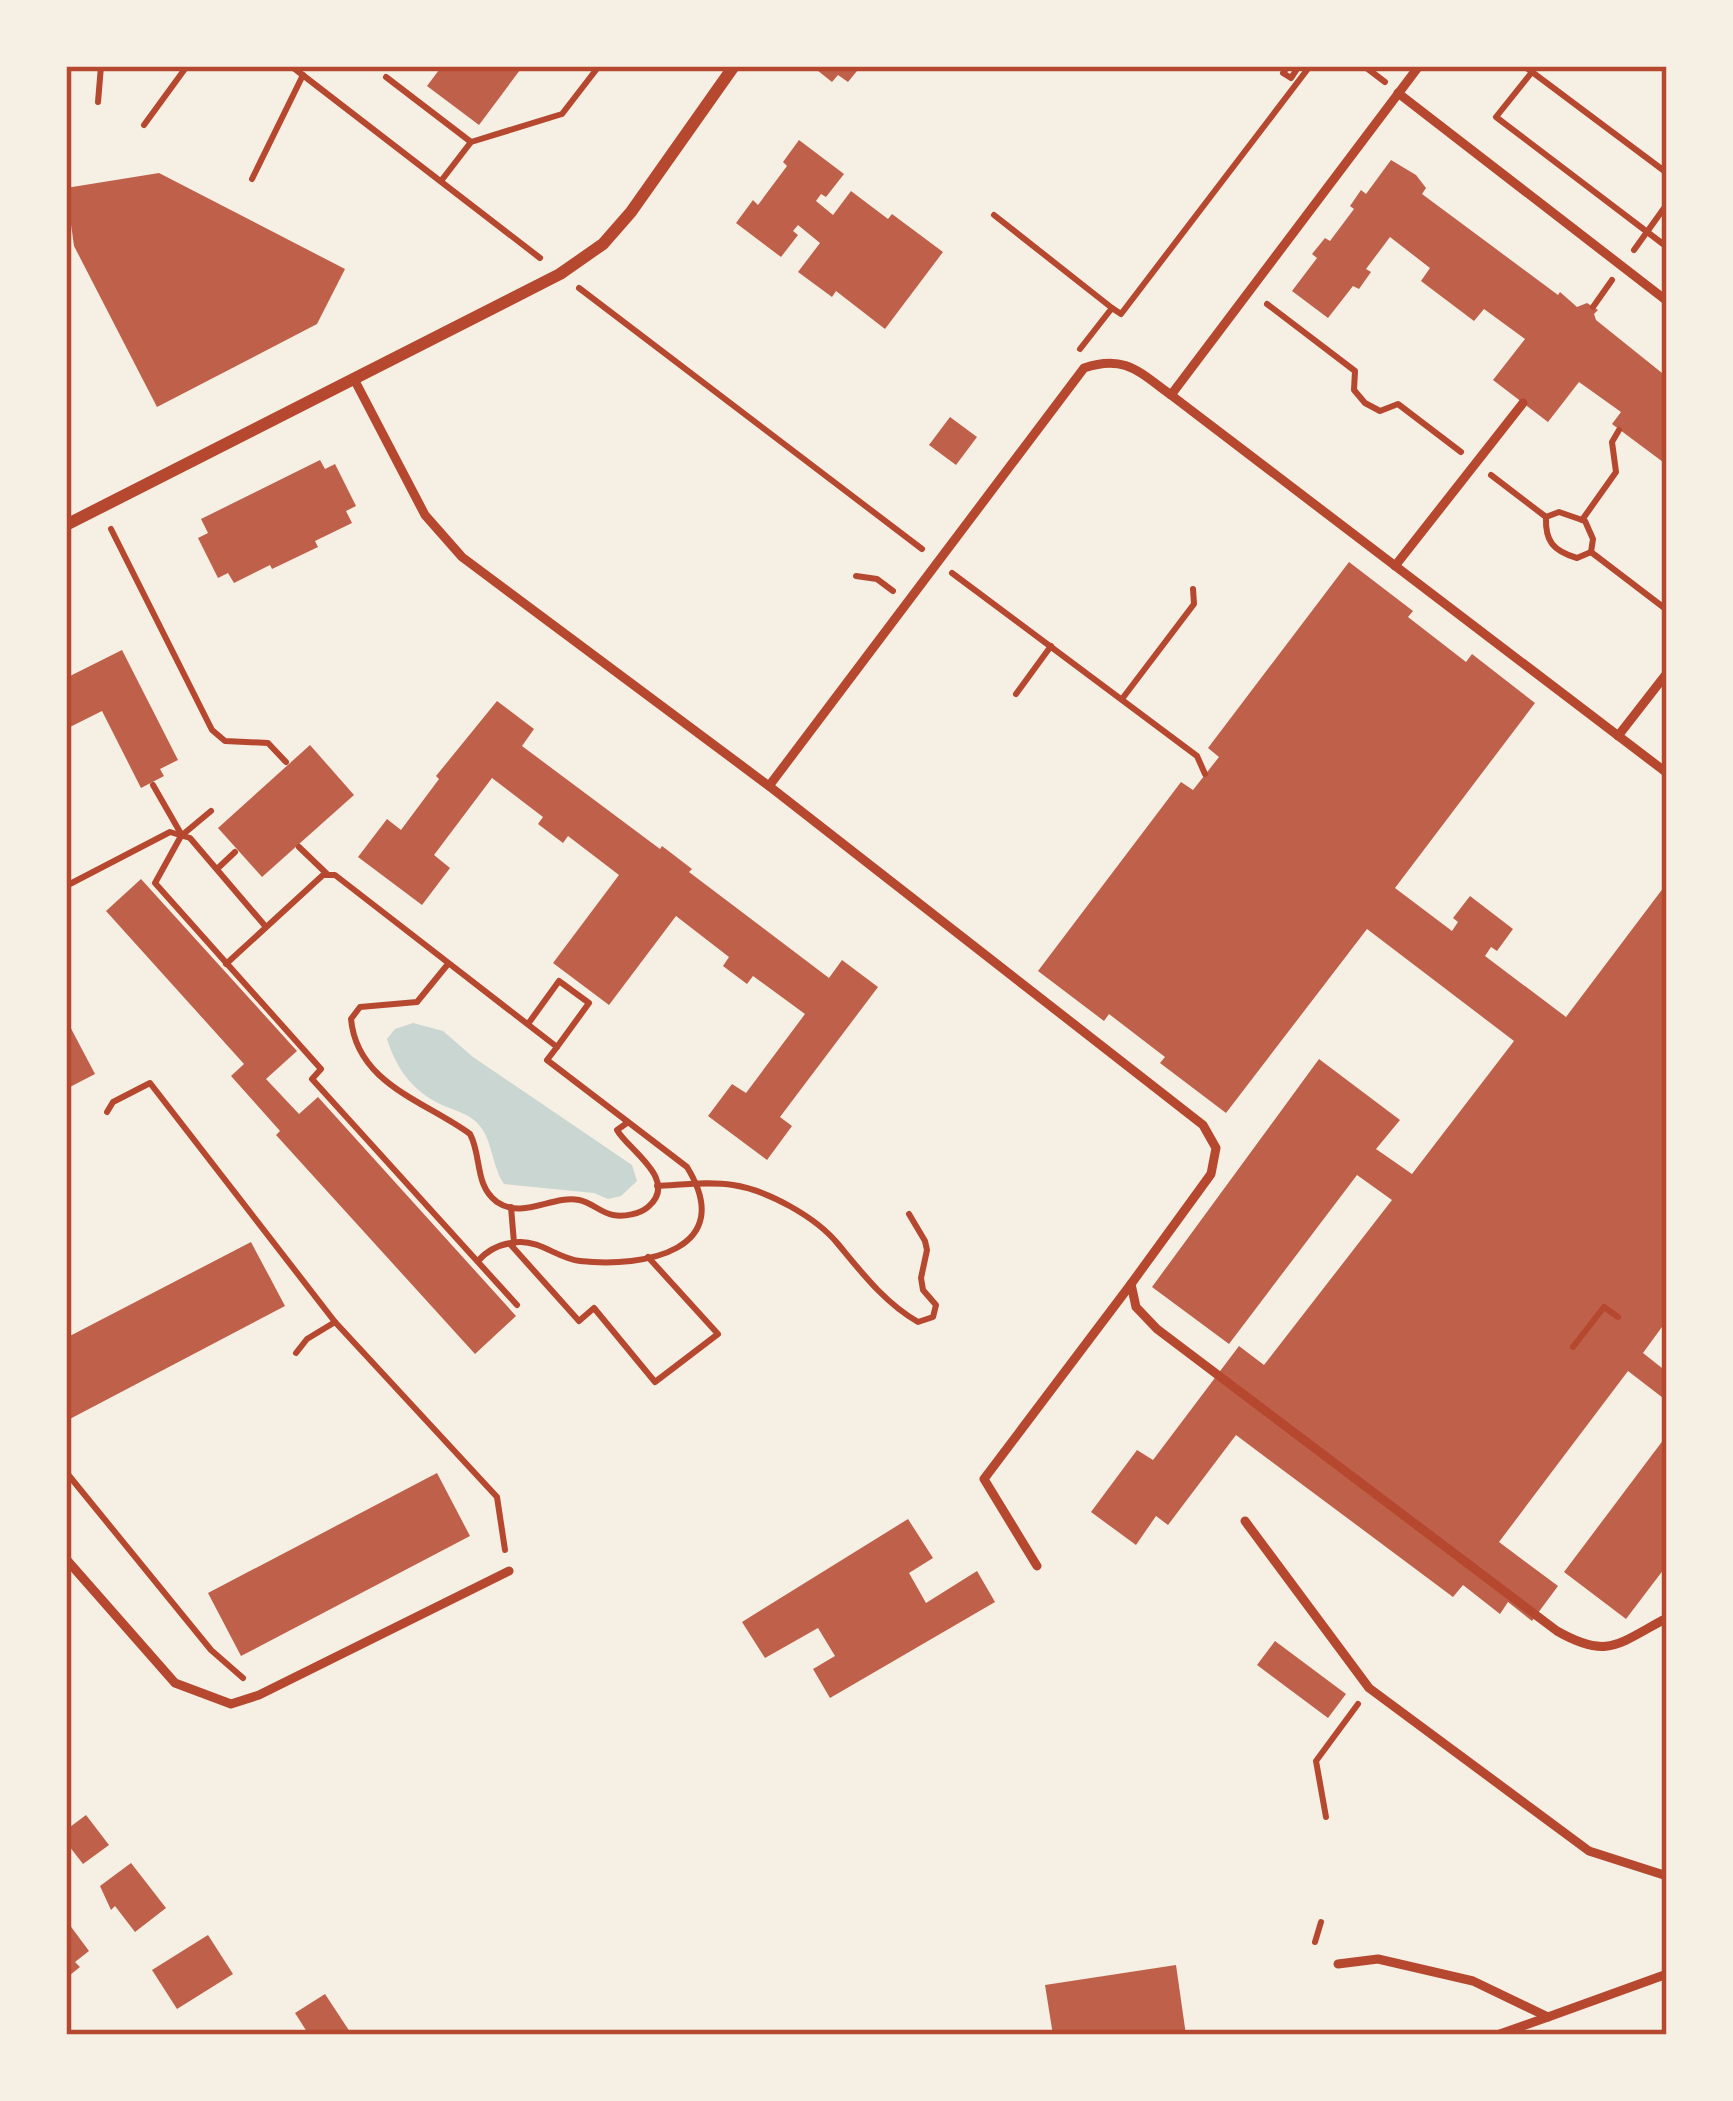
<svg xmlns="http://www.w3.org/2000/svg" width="1733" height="2101" font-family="Jost,sans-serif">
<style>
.water{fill:#c9d6d2}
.building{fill:#bf614a}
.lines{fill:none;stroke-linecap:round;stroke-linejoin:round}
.path{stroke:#b5482f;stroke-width:6}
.service{stroke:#b5482f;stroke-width:9}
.minor{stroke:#b5482f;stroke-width:12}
.neatline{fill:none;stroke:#b5482f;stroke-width:4.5}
</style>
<rect width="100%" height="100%" fill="#f6efe4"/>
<!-- water -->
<path class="water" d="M413,1023L443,1031L473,1057L632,1165L637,1181L621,1196L608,1199L594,1193L504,1184C491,1164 493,1141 479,1125C471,1115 459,1112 447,1107C415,1094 397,1071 387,1039L395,1029Z"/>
<!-- building -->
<g class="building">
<path d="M442,66H523L479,125L427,86Z"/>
<path d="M812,66H861L848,82L838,75L832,82Z"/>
<path d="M799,140L844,174L826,197L821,194L816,201L833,215L851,191L888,219L892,214L943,252L885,329L836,291L832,297L798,272L820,243L798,225L793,231L798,235L781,257L736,223L753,200L758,205L787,166L783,162Z"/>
<path d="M1391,160L1416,175L1426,188L1422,194L1558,295L1560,292L1577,307L1587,303L1598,310L1594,314L1596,320L1667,377V465L1612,424L1621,412L1579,382L1548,422L1493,380L1525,339L1484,309L1474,321L1421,281L1430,268L1390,237L1366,269L1371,272L1359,289L1353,286L1328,318L1292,291L1317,258L1312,254L1325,238L1330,241L1354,209L1350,206L1361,190L1366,194Z"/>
<path d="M159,173L345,269L317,324L157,407L74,246L66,188Z"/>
<path d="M950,417L977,437L956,465L929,445Z"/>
<path d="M320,460L325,469L335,464L356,506L346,511L352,523L315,541L318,547L272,569L270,565L234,583L228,573L218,578L198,538L208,533L201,519Z"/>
<path d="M1349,562L1413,611L1408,617L1466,662L1472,654L1535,703L1395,888L1452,931L1458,922L1453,918L1470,896L1513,929L1497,951L1491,947L1485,956L1566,1017L1667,883V1320L1643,1353L1667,1372V1401L1628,1371L1499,1542L1558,1586L1532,1621L1508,1602L1500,1614L1463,1585L1453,1597L1236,1435L1168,1525L1156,1516L1136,1545L1091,1512L1137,1450L1153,1460L1239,1346L1264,1365L1392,1200L1357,1175L1229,1344L1152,1287L1319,1059L1400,1120L1376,1149L1412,1174L1514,1041L1367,929L1226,1113L1160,1063L1165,1057L1109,1014L1104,1021L1038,971L1181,782L1193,790L1219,757L1208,748Z"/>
<path d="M122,650L178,760L160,769L164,776L141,788L102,711L66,729V678Z"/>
<path d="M497,701L534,729L522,746L660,849L662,846L692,869L689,872L829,978L842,960L878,987L780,1117L792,1126L767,1160L708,1116L732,1084L746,1093L805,1014L753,976L747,984L723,966L729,957L676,916L609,1005L553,963L619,875L568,836L563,843L538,824L543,817L492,778L434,855L450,868L422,905L358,857L387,819L401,830L439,779L436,776Z"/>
<path d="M310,745L354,795L262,877L218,828Z"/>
<path d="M141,879L297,1051L266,1079L299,1114L318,1097L516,1316L475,1354L276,1135L280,1131L231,1076L244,1064L106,911Z"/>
<path d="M66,1019L95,1074L66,1089Z"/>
<path d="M251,1242L285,1306L66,1421V1338Z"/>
<path d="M1667,1435V1565L1626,1619L1564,1572Z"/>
<path d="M437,1473L470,1536L241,1656L208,1593Z"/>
<path d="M908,1519L933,1558L909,1573L926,1603L977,1571L995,1602L830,1698L813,1669L835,1656L818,1628L765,1658L742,1622Z"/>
<path d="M1275,1641L1346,1694L1328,1718L1257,1665Z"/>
<path d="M86,1815L109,1845L83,1864L66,1842V1830Z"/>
<path d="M131,1863L166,1908L135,1932L115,1906L111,1910L100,1886Z"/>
<path d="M66,1920L89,1951L75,1962L80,1967L70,1975L66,1970Z"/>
<path d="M208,1935L233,1974L177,2009L152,1970Z"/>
<path d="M1176,1965L1186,2035H1053L1045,1985Z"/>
<path d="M325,1994L352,2035H309L295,2013Z"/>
</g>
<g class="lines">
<!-- path -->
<g class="path">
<path d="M291,66L540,258"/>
<path d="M1272,66H1278"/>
<path d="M1288,66L1283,73L1291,78L1299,66"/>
<path d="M1364,66L1385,82"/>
<path d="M1524,66L1667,173"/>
<path d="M1532,72L1496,117L1667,247"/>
<path d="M386,77L471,142"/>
<path d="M98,102L101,66"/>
<path d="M144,125L187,66"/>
<path d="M252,179L303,75"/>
<path d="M441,181L471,142L562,114L599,66"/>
<path d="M994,215L1112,308"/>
<path d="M1634,250L1667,204"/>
<path d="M579,288L922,549"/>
<path d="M1267,304L1355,371L1354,390L1365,403L1380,411L1398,404L1461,452"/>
<path d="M1593,307L1612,280"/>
<path d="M1080,349L1112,308L1121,314L1310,66"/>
<path d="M1491,475L1546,517"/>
<path d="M1559,512L1585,521L1593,539L1591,552L1577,558C1553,551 1545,541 1546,517Z"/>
<path d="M1582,520L1616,472L1612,442L1619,430"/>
<path d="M111,529L212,730L225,741L268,743L286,762"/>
<path d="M1591,552L1667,610"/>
<path d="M952,573L1197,756L1205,774"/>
<path d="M856,576L877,579L893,591"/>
<path d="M1016,694L1051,646"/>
<path d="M1122,699L1194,604L1193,589"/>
<path d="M153,785L180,832"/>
<path d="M211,811L181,836L155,883L321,1069L312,1079L517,1305"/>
<path d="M299,847L327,874"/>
<path d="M217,869L235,852"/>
<path d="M66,886L170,832L190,838L266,927"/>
<path d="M226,964L323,875H335L557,1047L547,1060L687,1167C738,1250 645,1268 580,1261C559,1259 541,1241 519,1242C503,1243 489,1248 478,1261"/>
<path d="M448,964L417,1002L360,1007L351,1019C357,1084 425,1101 470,1134C482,1156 474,1185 497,1202C523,1220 552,1195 579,1200C591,1202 601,1213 613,1215C624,1217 640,1214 648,1207C680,1180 628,1150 617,1130L627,1123"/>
<path d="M528,1024L559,981L589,1003L557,1047"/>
<path d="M107,1112L113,1102L150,1083L335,1322L497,1497L505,1550"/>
<path d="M657,1186C681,1185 708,1181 733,1185C767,1190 816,1217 838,1244C862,1273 885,1303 918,1322L933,1317L936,1305L923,1290L921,1278L927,1250L925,1241L909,1214"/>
<path d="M511,1207L514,1243"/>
<path d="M510,1244L579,1321L594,1308L655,1382L718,1334L648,1257"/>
<path d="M1573,1347L1604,1307L1618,1317"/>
<path d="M296,1353L307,1339L335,1322"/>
<path d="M66,1472L211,1650L243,1678"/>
<path d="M1326,1817L1316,1761L1358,1704"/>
<path d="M1315,1942L1321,1922"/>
</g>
<!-- service -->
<g class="service">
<path d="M1398,93L1667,301"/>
<path d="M354,379L425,515L462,557L769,786L1203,1125L1216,1148L1211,1174L1131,1284L1136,1307L1157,1329L1557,1631C1606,1659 1617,1645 1663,1620L1667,1624"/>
<path d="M1171,395L1419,66"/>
<path d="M1395,566L1523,403"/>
<path d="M1618,736L1667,673"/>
<path d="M769,786L1084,368C1125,354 1139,372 1171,395L1667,773"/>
<path d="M1245,1521L1369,1688L1589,1851L1667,1876"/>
<path d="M66,1559L175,1683L231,1704L259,1695L509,1571"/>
<path d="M1037,1566L984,1479L1131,1284"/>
<path d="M1338,1964L1378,1959L1473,1981L1548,2017L1667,1974"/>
<path d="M1497,2035L1548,2017"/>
</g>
<!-- minor -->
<path class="minor" d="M66,525L560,274L603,244L631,212L734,66"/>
</g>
<!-- border -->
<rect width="1733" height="2101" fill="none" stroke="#f6efe4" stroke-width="138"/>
<rect x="69" y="69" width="1595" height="1963" class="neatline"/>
</svg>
